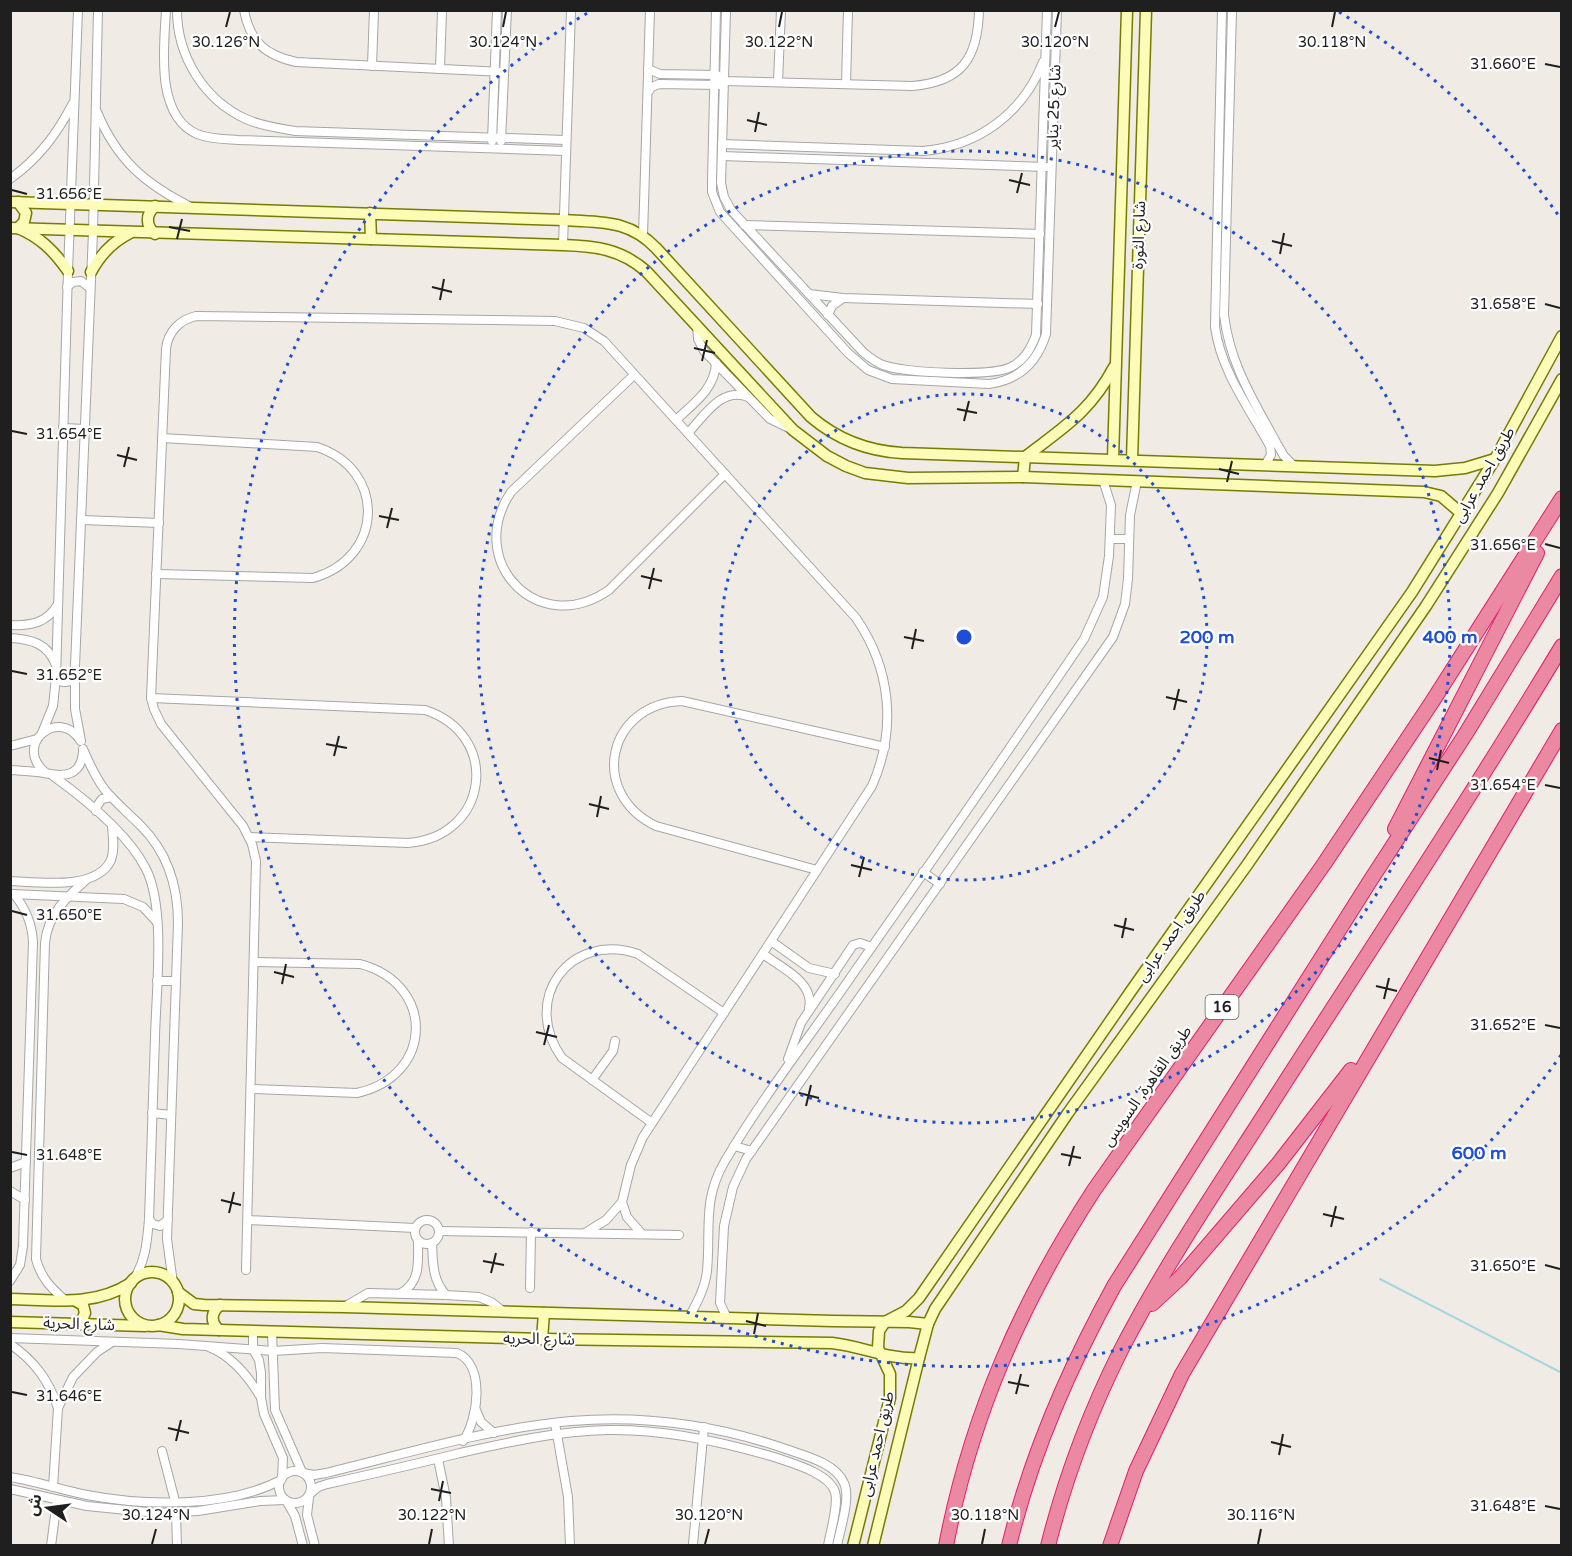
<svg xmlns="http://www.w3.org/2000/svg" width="1572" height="1556" font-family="'Varela Round','Noto Sans Arabic',sans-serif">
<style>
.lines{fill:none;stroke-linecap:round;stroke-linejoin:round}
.stream{stroke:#a3d6e0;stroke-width:2}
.street-casing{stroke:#a6a6a6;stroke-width:10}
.secondary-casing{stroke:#767c00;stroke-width:13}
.highway-casing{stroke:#e31d6d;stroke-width:16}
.street{stroke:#fff;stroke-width:8}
.secondary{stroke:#fcfbb7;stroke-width:10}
.highway{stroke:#eb89a2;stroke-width:14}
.ticks{fill:none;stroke:#1f1f1f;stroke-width:2}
.ring{fill:none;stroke:#1d4ed8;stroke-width:3;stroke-dasharray:3 6}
.labels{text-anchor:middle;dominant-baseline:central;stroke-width:4.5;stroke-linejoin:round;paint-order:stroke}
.shield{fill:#fff;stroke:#626262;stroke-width:1.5}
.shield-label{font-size:15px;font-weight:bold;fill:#1f1f1f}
.street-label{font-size:16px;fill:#1f1f1f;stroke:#fff}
.ticks-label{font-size:15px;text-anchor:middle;fill:#1f1f1f;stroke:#fff;stroke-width:4.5;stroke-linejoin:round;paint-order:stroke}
.centre{fill:#1d4ed8;stroke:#fff;stroke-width:3}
.ring-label{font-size:18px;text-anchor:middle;font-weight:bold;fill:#1d4ed8;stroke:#fff;stroke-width:4.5;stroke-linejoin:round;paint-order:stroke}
</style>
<rect width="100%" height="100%" fill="#f0ece5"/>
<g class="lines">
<!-- stream -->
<path class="stream" d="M1380,1279L1562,1373"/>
<!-- street casing -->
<g class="street-casing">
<g id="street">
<path d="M166,10C164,48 155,115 197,134C209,139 224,139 238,140L566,151"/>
<path d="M177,10C177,56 204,100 246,119C261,126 278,128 295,131L566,140"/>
<path d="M244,10C250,42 265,55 296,62L504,72"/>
<path d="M716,10L712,181V192L720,212L848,353L868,370L892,379L989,384C1019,380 1037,363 1046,334L1057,10"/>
<path d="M726,10L721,183L724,197L731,210L863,352C869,357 875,362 883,365C903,373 992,377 1011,367C1025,360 1031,348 1036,335L1047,10"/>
<path d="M1222,10L1215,327C1221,371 1249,408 1270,446L1271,455L1265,465"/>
<path d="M1232,10L1224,315C1230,365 1254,401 1277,444L1284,456L1293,465"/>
<path d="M372,66L374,10"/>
<path d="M440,69L442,10"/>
<path d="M648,69L660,74L717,75L724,81L912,86C962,82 978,58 979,10"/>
<path d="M778,82L781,10"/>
<path d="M846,84L848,10"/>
<path d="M648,92L652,87L659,84L719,85"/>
<path d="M97,112C117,160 145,184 191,207"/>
<path d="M492,141L497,10"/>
<path d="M501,141L507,10"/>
<path d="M722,144L923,151C979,146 1023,113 1043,62"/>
<path d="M722,156L1047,167"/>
<path d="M10,179C39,158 57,134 73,103"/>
<path d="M744,225L1040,234"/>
<path d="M643,235L650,10"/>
<path d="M563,245L571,10"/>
<path d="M67,287L73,282L81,281L90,288"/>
<path d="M809,294L843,298L1038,304"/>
<path d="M828,315L832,306L843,298"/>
<path d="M697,325L698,339L704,351L770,419L791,429"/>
<path d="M634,375L511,492C464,562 539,639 609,590L725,474"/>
<path d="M676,420C693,404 715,389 716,363"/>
<path d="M63,428L85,429"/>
<path d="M688,433C704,416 722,386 748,397"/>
<path d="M82,520L159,523"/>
<path d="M1110,539H1129"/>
<path d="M156,574L313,578C384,558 387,470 317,447L162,438"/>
<path d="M10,625C31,626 47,623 58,604"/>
<path d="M10,638C30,639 47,643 55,663"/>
<path d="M56,677C62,685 71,683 75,675"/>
<path d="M151,698L425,710C502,735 489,837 408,843L249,837"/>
<path d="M42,733L53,706L56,677L68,271L78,10"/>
<path d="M81,741L75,709V666L93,232L98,10"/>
<path d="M10,746L37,739"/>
<path d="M83,749C89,763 95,777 105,790C116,803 129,814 141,826C167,852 178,886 178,923L167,1239L173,1283"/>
<path d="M10,770C22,771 33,771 44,773C63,777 81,777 83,752"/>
<path d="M46,773C12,746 58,706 80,740"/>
<path d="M53,776C85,799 128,833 146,869C166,908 156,992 155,1037C153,1098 151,1158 149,1219C147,1241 146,1260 134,1279"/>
<path d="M96,811L97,806L102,799L111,797"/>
<path d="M817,870L656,826C588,793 607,704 682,701L885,747"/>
<path d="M923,872L940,884"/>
<path d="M10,881C38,882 97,891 111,860C115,849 113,838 112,827"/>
<path d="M12,894L124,899L143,907L157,922"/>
<path d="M771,941L809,968L835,974"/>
<path d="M763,954C780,967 815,982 809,1008"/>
<path d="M157,981H176"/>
<path d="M788,1059L801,1023L853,945L860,943L872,947"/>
<path d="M592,1080L613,1051L615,1041"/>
<path d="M251,1089L357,1093C434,1076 436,984 360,964L254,962"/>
<path d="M152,1113L171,1115"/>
<path d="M652,1123L562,1058C520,999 570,931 638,954L724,1013"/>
<path d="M734,1146L752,1151"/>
<path d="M10,1168L26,1162"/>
<path d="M10,1191L25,1200"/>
<path d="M622,1202L627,1217L642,1234"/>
<path d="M149,1219L153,1224L160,1226L168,1220"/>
<circle cx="427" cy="1232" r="12"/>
<path d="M248,1220L415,1228"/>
<path d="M439,1231L679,1235"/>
<path d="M432,1243C433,1262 432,1280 446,1295"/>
<path d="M246,1270L256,861L252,844L243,826L161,724L154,709L151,698L166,349C168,332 179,320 196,316L555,321L584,328L604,341L856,618C891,669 897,729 872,786L643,1137L631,1165L622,1202L606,1220L585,1233"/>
<path d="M10,1281L20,1265L23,1246L33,942C32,923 26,909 14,894"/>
<path d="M530,1288L531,1232"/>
<path d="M401,1293C421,1282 418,1261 418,1241"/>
<path d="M65,1300C51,1288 41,1278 36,1259L45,943C48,914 65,899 86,880"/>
<path d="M344,1307L368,1293L446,1295L479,1297L491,1302L504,1312"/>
<path d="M689,1317C697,1303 705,1288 707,1271C711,1229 702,1200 725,1161C764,1095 812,1034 855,971C932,861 1009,750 1084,639L1103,597L1109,556L1111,505L1103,480"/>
<path d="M727,1318L720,1303L724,1226L733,1187L746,1159L1113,637L1125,604L1128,579L1130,515L1137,481"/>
<path d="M253,1331V1349L259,1360L261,1373V1398L264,1414L283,1458L282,1478"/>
<path d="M272,1332L275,1410L302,1472"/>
<path d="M10,1338L179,1344L273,1351L322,1348L457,1353C486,1365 478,1420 463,1441"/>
<path d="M10,1344C35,1361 49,1381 58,1408"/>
<path d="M209,1347C232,1356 248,1376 260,1396"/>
<path d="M476,1410L481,1422L494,1433"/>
<path d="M555,1423L568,1497L570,1546"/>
<path d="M162,1451L175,1501"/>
<path d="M438,1459L446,1498L449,1546"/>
<circle cx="295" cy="1487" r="16"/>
<path d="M303,1473L314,1475L326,1473C405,1454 490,1428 571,1421C643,1415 715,1425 783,1448C802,1455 835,1462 844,1483C851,1498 840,1529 837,1546"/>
<path d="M10,1477C36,1481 61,1490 87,1495C144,1506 228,1508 281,1480"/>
<path d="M53,1487L58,1408L73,1377L97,1352L112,1342"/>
<path d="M10,1489L87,1506L157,1513L198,1511L260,1501L285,1500"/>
<path d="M310,1494L318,1487L327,1484C372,1474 416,1464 460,1453C509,1442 558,1431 608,1430C664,1429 720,1441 774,1457C791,1463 829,1473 835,1492C839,1505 830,1532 828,1546"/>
<path d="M309,1497L307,1515L315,1546"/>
<path d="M287,1502L295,1516L303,1546"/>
<path d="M176,1513L177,1546"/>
<path d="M693,1544L704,1427"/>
<path d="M51,1546L57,1500"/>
</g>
</g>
<!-- secondary casing -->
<g class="secondary-casing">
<g id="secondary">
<path d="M10,202L564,220C601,223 628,219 656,248L811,417C838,440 867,451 902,453L1435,471L1465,468L1495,459"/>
<path d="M18,202L26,213L24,222L18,228C40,237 54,251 68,271"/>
<path d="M155,206C145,215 146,226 155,234"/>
<path d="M370,213L371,239"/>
<path d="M10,228L563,245C595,246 621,249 646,271L793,430L827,456L846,466L865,473L908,478L1023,477L1424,492L1441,496L1462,514"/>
<path d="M91,272C100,255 112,242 130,233"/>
<path d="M1113,459L1127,10"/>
<path d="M1132,460L1146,10"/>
<path d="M1023,477L1025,457C1064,427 1090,412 1114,367"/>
<circle cx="152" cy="1299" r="27"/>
<path d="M178,1292L194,1304L204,1305L344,1307L833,1321L909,1322L928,1324"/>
<path d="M10,1299C53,1300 94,1307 131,1283"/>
<path d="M10,1322L145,1326"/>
<path d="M75,1324L82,1320L85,1313L83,1305L76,1301"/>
<path d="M158,1325L183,1329L542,1339L832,1343C861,1346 889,1360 919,1358"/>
<path d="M219,1330C210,1322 211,1312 220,1305"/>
<path d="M542,1339L544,1313"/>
<path d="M853,1546L890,1398V1374L878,1348L879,1331L885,1322L906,1311L919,1298L1131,991L1412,592L1495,459L1562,336"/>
<path d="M873,1546L919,1358L928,1324L935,1309L1068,1113L1247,865L1426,606L1498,493L1562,379"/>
</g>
</g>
<!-- highway casing -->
<g class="highway-casing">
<g id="highway">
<path d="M1395,829L1537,553"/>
<path d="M1152,1304L1180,1278L1278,1164L1351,1070"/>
<path d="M946,1546C971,1415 1022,1301 1094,1190L1324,864L1432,702L1562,498"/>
<path d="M1009,1546C1031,1454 1069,1368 1114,1286L1370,881L1465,735L1562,576"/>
<path d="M1048,1546C1065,1478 1090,1412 1121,1350C1168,1259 1227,1174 1282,1087C1376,941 1472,795 1562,646"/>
<path d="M1110,1546L1136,1471L1182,1374L1562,730"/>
</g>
</g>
<!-- street -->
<use href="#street" class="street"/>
<!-- secondary -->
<use href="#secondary" class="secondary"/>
<!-- highway -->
<use href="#highway" class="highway"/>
</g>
<!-- ticks -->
<path class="ticks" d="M226,27L230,12M503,27L506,12M779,27L782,12M1055,27L1059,12M1332,27L1335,12M1545,64L1560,67M747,120L767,125M755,132L759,112M1009,180L1030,185M12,190L27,194M1017,193L1022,173M169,227L190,231M177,239L182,219M1272,241L1292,246M1280,254L1284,233M432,287L452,292M440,300L444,279M1545,304L1560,308M694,348L715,353M702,361L707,340M957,409L977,413M964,421L969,401M12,431L27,434M117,455L137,460M124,467L129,447M1219,469L1239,474M1227,482L1232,461M379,516L399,520M387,528L392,508M1545,544L1560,548M641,576L662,581M649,589L654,568M904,637L924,641M912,649L916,629M12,671L27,674M1166,697L1187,702M1174,710L1179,689M326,744L347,748M334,756L339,736M1429,758L1449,763M1437,770L1441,750M1545,785L1560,788M589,804L609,809M597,817L601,796M851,865L872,870M859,877L864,857M12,911L27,915M1114,925L1134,930M1122,938L1126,918M274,972L294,977M282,984L286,964M1376,986L1397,991M1384,999L1389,978M1545,1025L1560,1028M536,1032L557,1037M544,1045L549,1025M799,1093L819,1098M806,1106L811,1085M12,1152L27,1155M1061,1154L1081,1158M1069,1166L1074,1146M221,1200L241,1205M229,1213L234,1192M1323,1214L1344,1219M1331,1227L1336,1206M483,1261L504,1265M1545,1265L1560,1269M491,1273L496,1253M746,1321L766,1326M754,1334L758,1313M1008,1382L1029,1386M12,1392L27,1395M1016,1394L1021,1374M168,1428L189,1433M176,1441L181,1420M1271,1442L1291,1447M1279,1455L1283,1434M431,1489L451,1493M439,1501L443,1481M1545,1506L1560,1509M152,1544L156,1529M429,1544L432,1529M705,1544L709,1529M982,1544L985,1529M1258,1544L1261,1529"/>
<!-- distance rings -->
<g class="ring">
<circle cx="964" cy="637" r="243"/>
<circle cx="964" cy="637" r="486"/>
<path d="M1561 1055A729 729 0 1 1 589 12M1339 12A729 729 0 0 1 1561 219"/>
</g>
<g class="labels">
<!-- shield labels -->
<rect class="shield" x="1205.5" y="995" width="33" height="24" rx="4.5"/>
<g class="shield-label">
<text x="1222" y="1007">16</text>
</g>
<!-- street labels -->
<g class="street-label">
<text transform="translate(1054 107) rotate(-88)">شارع 25 يناير</text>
<text transform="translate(1139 235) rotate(-88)">شارع الثورة</text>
<text transform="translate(1484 475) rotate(-60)">طريق احمد عرابى</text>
<text transform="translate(1171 936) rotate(-55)">طريق احمد عرابى</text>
<text transform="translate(1147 1086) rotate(-55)">طريق القاهرة, السويس</text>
<text transform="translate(79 1324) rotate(2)">شارع الحرية</text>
<text transform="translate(539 1339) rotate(1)">شارع الحريه</text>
<text transform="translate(877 1444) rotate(-77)">طريق احمد عرابى</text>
</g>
</g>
<g class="ticks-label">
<text x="226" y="47">30.126°N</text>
<text x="503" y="47">30.124°N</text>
<text x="779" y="47">30.122°N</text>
<text x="1055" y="47">30.120°N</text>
<text x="1332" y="47">30.118°N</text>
<text x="1503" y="69">31.660°E</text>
<text x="69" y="199">31.656°E</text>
<text x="1503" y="309">31.658°E</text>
<text x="69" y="439">31.654°E</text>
<text x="1503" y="550">31.656°E</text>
<text x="69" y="680">31.652°E</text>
<text x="1503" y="790">31.654°E</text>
<text x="69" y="920">31.650°E</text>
<text x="1503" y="1030">31.652°E</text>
<text x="69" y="1160">31.648°E</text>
<text x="1503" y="1271">31.650°E</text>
<text x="69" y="1401">31.646°E</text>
<text x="1503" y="1511">31.648°E</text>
<text x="156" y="1520">30.124°N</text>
<text x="432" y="1520">30.122°N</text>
<text x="709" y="1520">30.120°N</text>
<text x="985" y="1520">30.118°N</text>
<text x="1261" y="1520">30.116°N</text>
</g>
<circle cx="964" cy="637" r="9" class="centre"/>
<g class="ring-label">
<text x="1207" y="643">200 m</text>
<text x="1450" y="643">400 m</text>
<text x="1479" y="1159">600 m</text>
</g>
<!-- border -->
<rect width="1572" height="1556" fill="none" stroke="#1f1f1f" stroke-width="24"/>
<!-- north arrow -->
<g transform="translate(48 1508) rotate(283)" stroke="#ffffff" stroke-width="4.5" paint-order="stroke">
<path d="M0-4.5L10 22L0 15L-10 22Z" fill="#1f1f1f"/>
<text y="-9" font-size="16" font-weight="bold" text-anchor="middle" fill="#1f1f1f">ش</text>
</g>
</svg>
